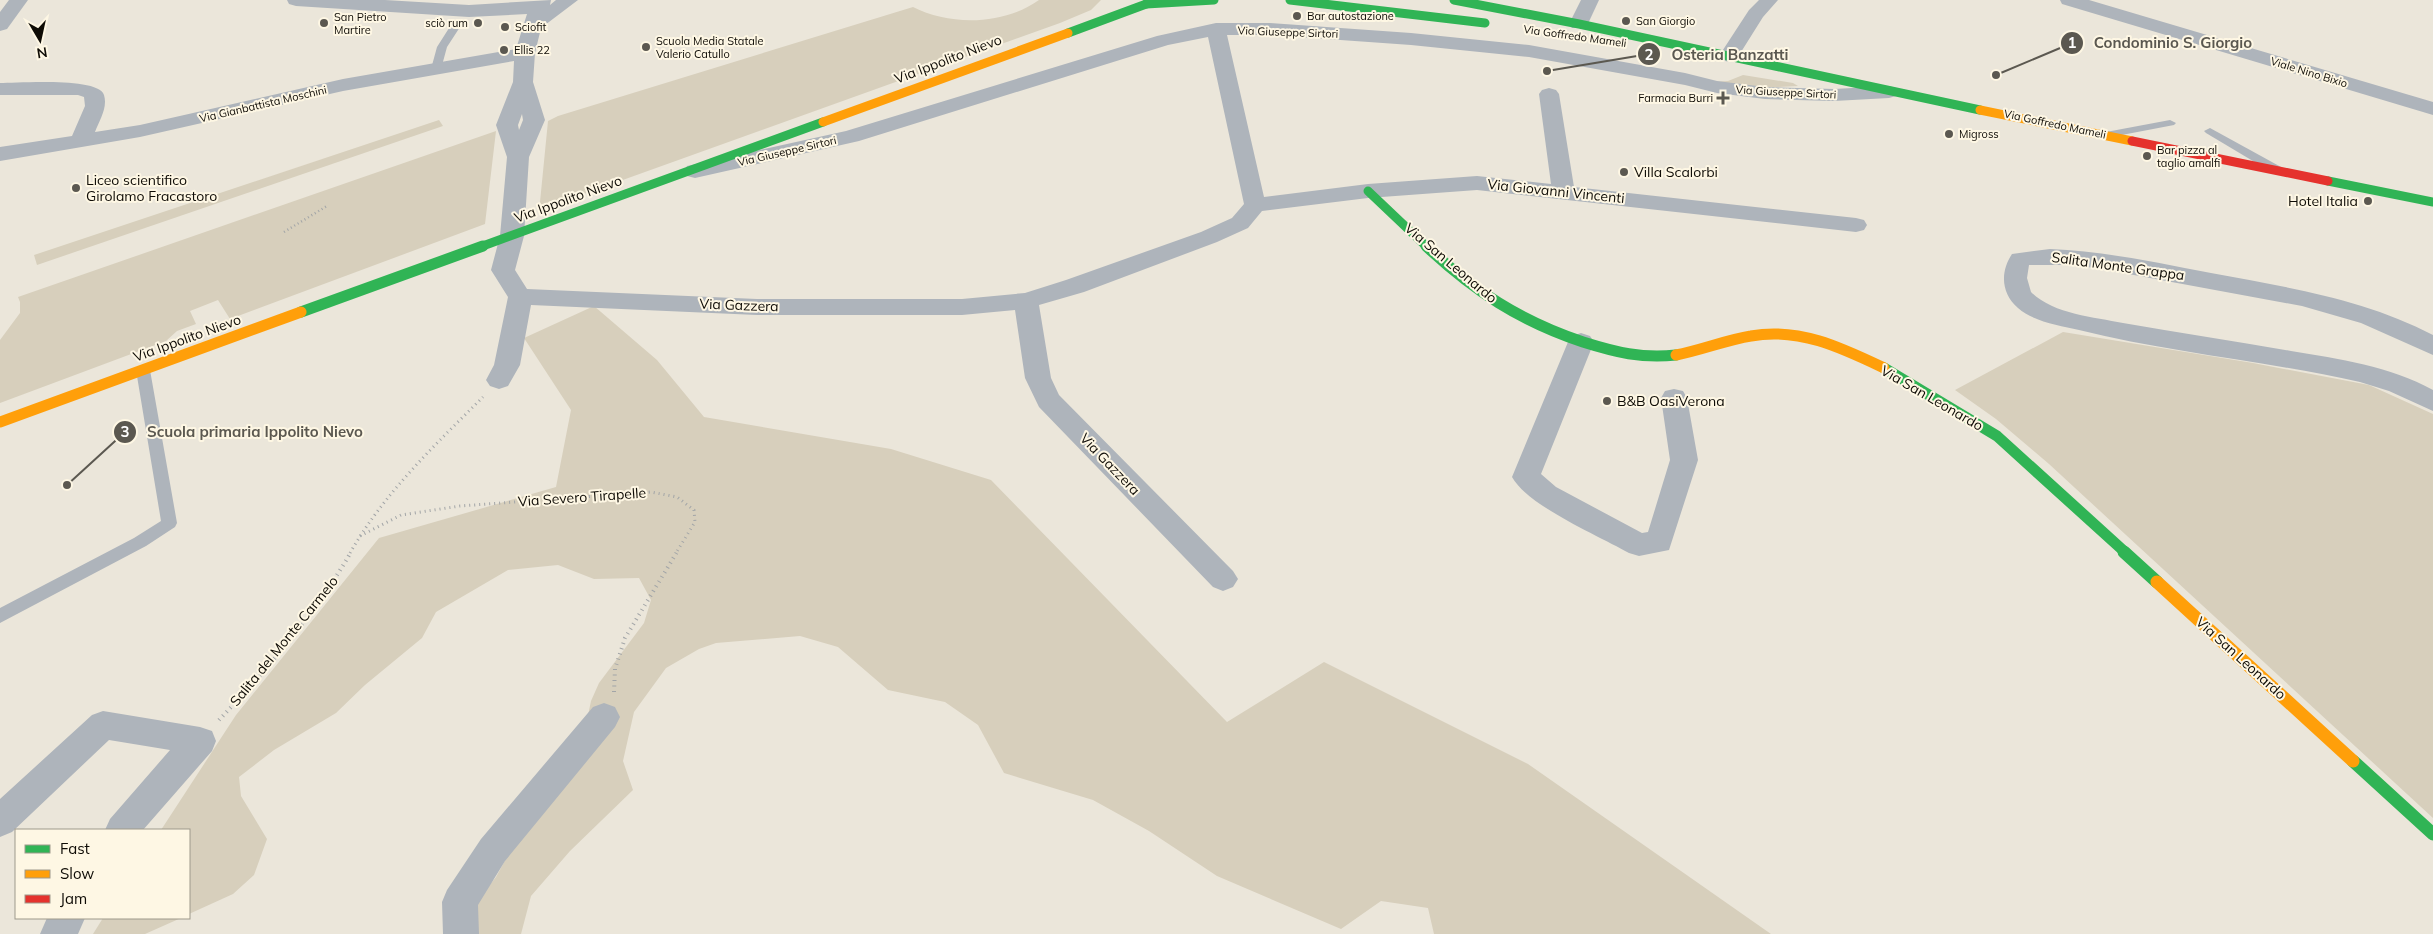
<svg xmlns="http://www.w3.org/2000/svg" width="2433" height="934" font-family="Mulish,sans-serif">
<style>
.green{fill:#d7cfbc}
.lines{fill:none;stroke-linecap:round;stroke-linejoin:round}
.path-far2{stroke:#a2a5a7;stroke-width:2.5;stroke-dasharray:1 3;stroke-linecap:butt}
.path-far1{stroke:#a2a5a7;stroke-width:3;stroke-dasharray:1 4;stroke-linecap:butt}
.path{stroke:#a2a5a7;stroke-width:4;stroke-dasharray:1 4.5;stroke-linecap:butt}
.lane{fill:#aeb4bb;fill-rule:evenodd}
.street{fill:#aeb4bb;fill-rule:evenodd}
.fast-far2{stroke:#30b455;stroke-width:9}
.fast-far1{stroke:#30b455;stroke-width:11}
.fast{stroke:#30b455;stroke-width:13}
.slow-far2{stroke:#ff9f0a;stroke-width:9}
.slow-far1{stroke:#ff9f0a;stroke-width:11}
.slow{stroke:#ff9f0a;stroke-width:13}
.jam{stroke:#e5322d;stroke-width:9}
.poi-dot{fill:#5b5850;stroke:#fef7e4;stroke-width:2}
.labels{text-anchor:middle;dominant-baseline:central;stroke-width:4;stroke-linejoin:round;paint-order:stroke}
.far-poi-label{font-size:11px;fill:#0e0b05;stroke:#fef7e4;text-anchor:start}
.far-street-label{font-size:11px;fill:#0e0b05;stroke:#fef7e4}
.street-label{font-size:14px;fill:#0e0b05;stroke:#fef7e4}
.poi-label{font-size:14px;fill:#0e0b05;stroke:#fef7e4;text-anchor:start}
.leader{fill:none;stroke:#5b5850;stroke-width:2}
.callout-dot{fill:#5b5850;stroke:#fef7e4;stroke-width:2}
.mark-label{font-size:15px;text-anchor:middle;font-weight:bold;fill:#fff}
.callout-label{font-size:15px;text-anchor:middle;font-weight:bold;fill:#5b5850;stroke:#fef7e4;stroke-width:4;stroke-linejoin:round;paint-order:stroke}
</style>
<rect width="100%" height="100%" fill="#ebe6da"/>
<!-- green -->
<g class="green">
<path d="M1039,0H1101L1091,10L1060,23L542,209L540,202L548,121L558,116L913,7C950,26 1004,25 1039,0Z"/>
<path d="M1743,75L1793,83L1798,86L1762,88L1713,82L1728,81Z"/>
<path d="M439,120L443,126L37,265L34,255Z"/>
<path d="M496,131L485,224L230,319L218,300L190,311L196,324L177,331L166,341L0,403V340L20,313V302L18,297Z"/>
<path d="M594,306L657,360L704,417L891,449L991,480L1227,722L1324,662L1528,764L1771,934H1434L1428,908L1381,901L1341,929L1217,876L1149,831L1093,800L1004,773L978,725L945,702L888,690L838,647L800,636L716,643L699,649L666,668L634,712L623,761L633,790L570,851L531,896L521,934H451L496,877L514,844L582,744L591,701L599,683L644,623L651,600L639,578L594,579L558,565L508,570L436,612L422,638L365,685L336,713L274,750L239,777L241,796L267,839L254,875L233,894L189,914V830H161L236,715L379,538L556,487L571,410L524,338Z"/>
<path d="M2063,332L2253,363L2369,385L2433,414V818L2049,464L1996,419L1955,390Z"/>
<path d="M103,918H181L145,934H93Z"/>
</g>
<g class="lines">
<!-- path-far2 -->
<path class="path-far2" d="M284,232L327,206"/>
<!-- path-far1 -->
<g class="path-far1">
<path d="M360,536L401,515L460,506L651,492L677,497L694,510L695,522L676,553"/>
<path d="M350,553C384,493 435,445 483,397"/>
</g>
<!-- path -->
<g class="path">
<path d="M614,692L615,669L625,638L677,552"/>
<path d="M219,720C267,669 316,613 351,552"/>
</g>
<!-- lane -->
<g class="lane">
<path d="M455,24L460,27L447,47L441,69L436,72L432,71L431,69L437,47L451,25Z"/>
<path d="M2170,120L2176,123L2174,125L2106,138L2100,135L2106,132Z"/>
<path d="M2210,128L2281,167L2283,170L2277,174L2273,173L2206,133L2204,131Z"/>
<path d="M143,365L150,370L177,523L175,527L146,546L0,623V608L134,538L161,521L136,370Z"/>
</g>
<!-- street -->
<g class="street">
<path d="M9,0H28L7,29L0,31V12Z"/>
<path d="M287,0H385L469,5L551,0L550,5L556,0H578L541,28L535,53L533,82L545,120L529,157L524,236L515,270L527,289L757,299H962L1025,293L1066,280L1201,232L1232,218L1244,204L1208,37L1168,45L859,141L695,178L687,176L684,171L687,166L846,131L1157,36L1216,23H1270L1411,33L1529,45L1685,73L1717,81L1765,87L1834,89L1889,86L1896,88L1899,92L1896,96L1889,98L1834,101L1765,99L1717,93L1685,85L1529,57L1411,45L1270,35H1227L1264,197L1368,184L1477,176L1551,184L1539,94L1542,90L1549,88L1556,90L1559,94L1574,187L1856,218L1864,220L1867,225L1864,230L1856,232L1477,190L1368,198L1262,211L1248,228L1217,242L1084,292L1039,305L1051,378L1059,395L1233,571L1238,579L1233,587L1223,591L1213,587L1039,407L1025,378L1015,310L962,315H757L531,305L520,365L508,386L499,389L490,386L486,380L494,365L508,297L491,270L500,236L507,157L496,125L513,82L514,61L343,91L140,137L0,161V147L72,136L85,106L84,97L78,95H0V83C18,83 99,77 104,95C108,108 99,121 95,132L140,125L343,79L516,49L527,14L469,17L296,6L289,4ZM522,114L523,120L519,130L518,125Z"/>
<path d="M1581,0H1599L1586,28H1572L1569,24Z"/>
<path d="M1759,0H1778L1763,17L1736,60L1729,62L1722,60L1719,56L1749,10Z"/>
<path d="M2060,0H2089L2433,102V115L2062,4Z"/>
<path d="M2050,249C2104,251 2158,263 2211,273C2286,287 2365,299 2433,335V355L2361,323L2302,306L2096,268L2065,265H2029L2027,278L2031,292C2053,314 2094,317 2123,323C2179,333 2235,341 2291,351C2339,359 2390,366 2433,390V411L2389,391L2360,382C2267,361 2171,353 2079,330C2059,325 2034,322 2018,308C2001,293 2000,272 2012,254Z"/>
<path d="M1581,333L1590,336L1594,342L1541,474L1556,487L1642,533L1648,532L1670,460L1661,398L1665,391L1674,389L1683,391L1687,398L1698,460L1669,550L1639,556L1629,553C1599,536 1528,506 1512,477L1568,342L1572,336Z"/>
<path d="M604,703L615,707L620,717L615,727L505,861L478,905L479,934H443L442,902L447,890L481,839L593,707Z"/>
<path d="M103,711L200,727L212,731L216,741L212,751L143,830H105L110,819L170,750L109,740L12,832L0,837V799L92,715Z"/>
<path d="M47,918H85L78,934H40Z"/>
</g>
<!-- fast-far2 -->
<g class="fast-far2">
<path d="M1290,0L1485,23"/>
<path d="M1454,0L1579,24L1980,110"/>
<path d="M1146,4L1214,0"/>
<path d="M1068,33L1157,0"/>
<path d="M2328,181L2433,202"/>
<path d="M1368,191L1427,247"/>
<path d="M480,247L823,122"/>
</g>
<!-- fast-far1 -->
<g class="fast-far1">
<path d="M1426,246C1474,291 1520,321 1583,342C1615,352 1642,359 1676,355"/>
<path d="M301,312L483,246"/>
<path d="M1884,368L1997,436L2126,553"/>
</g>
<!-- fast -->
<g class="fast">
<path d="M2124,552L2157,582"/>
<path d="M2353,761L2433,834"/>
</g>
<!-- slow-far2 -->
<g class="slow-far2">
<path d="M1980,110L2132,141"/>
<path d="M823,122L1068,33"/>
</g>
<!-- slow-far1 -->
<g class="slow-far1">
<path d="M1676,355C1702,350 1726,340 1751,336C1799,327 1842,348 1884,368"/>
<path d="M0,422L301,312"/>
</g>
<!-- slow -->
<path class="slow" d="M2157,582L2353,761"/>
<!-- jam -->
<path class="jam" d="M2132,141L2328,181"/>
</g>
<!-- markers -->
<g class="poi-dot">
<circle cx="1297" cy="16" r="5"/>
<circle cx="1626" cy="21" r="5"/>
<circle cx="324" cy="23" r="5"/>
<circle cx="478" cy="23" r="5"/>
<circle cx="505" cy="27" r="5"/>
<circle cx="646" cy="47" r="5"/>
<circle cx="504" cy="50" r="5"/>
<path d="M1720.5 90.5h5v5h5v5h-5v5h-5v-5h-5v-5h5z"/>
<circle cx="1949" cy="134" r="5"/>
<circle cx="2147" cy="156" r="5"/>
<circle cx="1624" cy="172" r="5"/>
<circle cx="76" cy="188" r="5"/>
<circle cx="2368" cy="201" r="5"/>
<circle cx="1607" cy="401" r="5"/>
</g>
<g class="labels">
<!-- far-poi labels -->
<g class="far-poi-label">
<text x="1307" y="16">Bar autostazione</text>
<text x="334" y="17">San Pietro<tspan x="334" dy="13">Martire</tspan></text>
<text x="1636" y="21">San Giorgio</text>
<text x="468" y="23" text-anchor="end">sciò rum</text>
<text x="515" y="27">Sciofit</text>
<text x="656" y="41">Scuola Media Statale<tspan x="656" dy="13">Valerio Catullo</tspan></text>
<text x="514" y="50">Ellis 22</text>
<text x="1713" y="98" text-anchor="end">Farmacia Burri</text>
<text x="1959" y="134">Migross</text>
<text x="2157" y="150">Bar pizza al<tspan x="2157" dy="13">taglio amalfi</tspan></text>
</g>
<!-- far-street labels -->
<g class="far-street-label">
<text transform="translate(1288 32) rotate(2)">Via Giuseppe Sirtori</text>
<text transform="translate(1575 36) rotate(8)">Via Goffredo Mameli</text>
<text transform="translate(2309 72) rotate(17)">Viale Nino Bixio</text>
<text transform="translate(1786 92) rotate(3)">Via Giuseppe Sirtori</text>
<text transform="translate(263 104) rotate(-13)">Via Gianbattista Moschini</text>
<text transform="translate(2055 124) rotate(12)">Via Goffredo Mameli</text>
<text transform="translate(787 151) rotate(-13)">Via Giuseppe Sirtori</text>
</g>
<!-- street labels -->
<g class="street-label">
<text transform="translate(948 59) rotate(-21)">Via Ippolito Nievo</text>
<text transform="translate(1556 191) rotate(6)">Via Giovanni Vincenti</text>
<text transform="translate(568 199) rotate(-20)">Via Ippolito Nievo</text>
<text transform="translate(1451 263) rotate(40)">Via San Leonardo</text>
<text transform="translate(2118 266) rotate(8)">Salita Monte Grappa</text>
<text transform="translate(739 305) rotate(2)">Via Gazzera</text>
<text transform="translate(187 338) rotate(-20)">Via Ippolito Nievo</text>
<text transform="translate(1932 398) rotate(30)">Via San Leonardo</text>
<text transform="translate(1110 464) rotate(46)">Via Gazzera</text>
<text transform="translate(582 497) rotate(-4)">Via Severo Tirapelle</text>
<text transform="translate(284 641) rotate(-51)">Salita del Monte Carmelo</text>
<text transform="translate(2241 658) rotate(42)">Via San Leonardo</text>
</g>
<!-- poi labels -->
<g class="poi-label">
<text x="1634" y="172">Villa Scalorbi</text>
<text x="86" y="180">Liceo scientifico<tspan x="86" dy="16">Girolamo Fracastoro</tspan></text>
<text x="2358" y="201" text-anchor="end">Hotel Italia</text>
<text x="1617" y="401">B&amp;B OasiVerona</text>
</g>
</g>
<!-- callouts -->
<path class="leader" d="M1996 75L2072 43M1547 71L1649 54M67 485L125 432"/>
<g class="callout-dot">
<circle cx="1996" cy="75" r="5"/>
<circle cx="1547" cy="71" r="5"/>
<circle cx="67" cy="485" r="5"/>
<circle cx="2072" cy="43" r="12"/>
<circle cx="1649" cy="54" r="12"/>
<circle cx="125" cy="432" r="12"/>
</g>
<g class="mark-label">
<text x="2072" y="48">1</text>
<text x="1649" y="60">2</text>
<text x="125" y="437">3</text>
</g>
<g class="callout-label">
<text x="2173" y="48">Condominio S. Giorgio</text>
<text x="1730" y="60">Osteria Banzatti</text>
<text x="255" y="437">Scuola primaria Ippolito Nievo</text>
</g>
<!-- legend -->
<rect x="15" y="829" width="175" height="90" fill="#fef7e4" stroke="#9e998b"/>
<rect x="25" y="845" width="25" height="8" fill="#30b455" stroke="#9e998b"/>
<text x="60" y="854" font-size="15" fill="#0e0b05">Fast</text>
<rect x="25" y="870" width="25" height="8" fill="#ff9f0a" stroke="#9e998b"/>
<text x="60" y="879" font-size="15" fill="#0e0b05">Slow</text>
<rect x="25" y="895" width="25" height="8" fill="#e5322d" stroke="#9e998b"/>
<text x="60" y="904" font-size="15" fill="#0e0b05">Jam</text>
<!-- north arrow -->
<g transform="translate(40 40) rotate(171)" stroke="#fef7e4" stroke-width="4" paint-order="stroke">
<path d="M0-4L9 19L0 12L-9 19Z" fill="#0e0b05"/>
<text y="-8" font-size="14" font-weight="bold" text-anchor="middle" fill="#0e0b05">N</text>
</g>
</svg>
